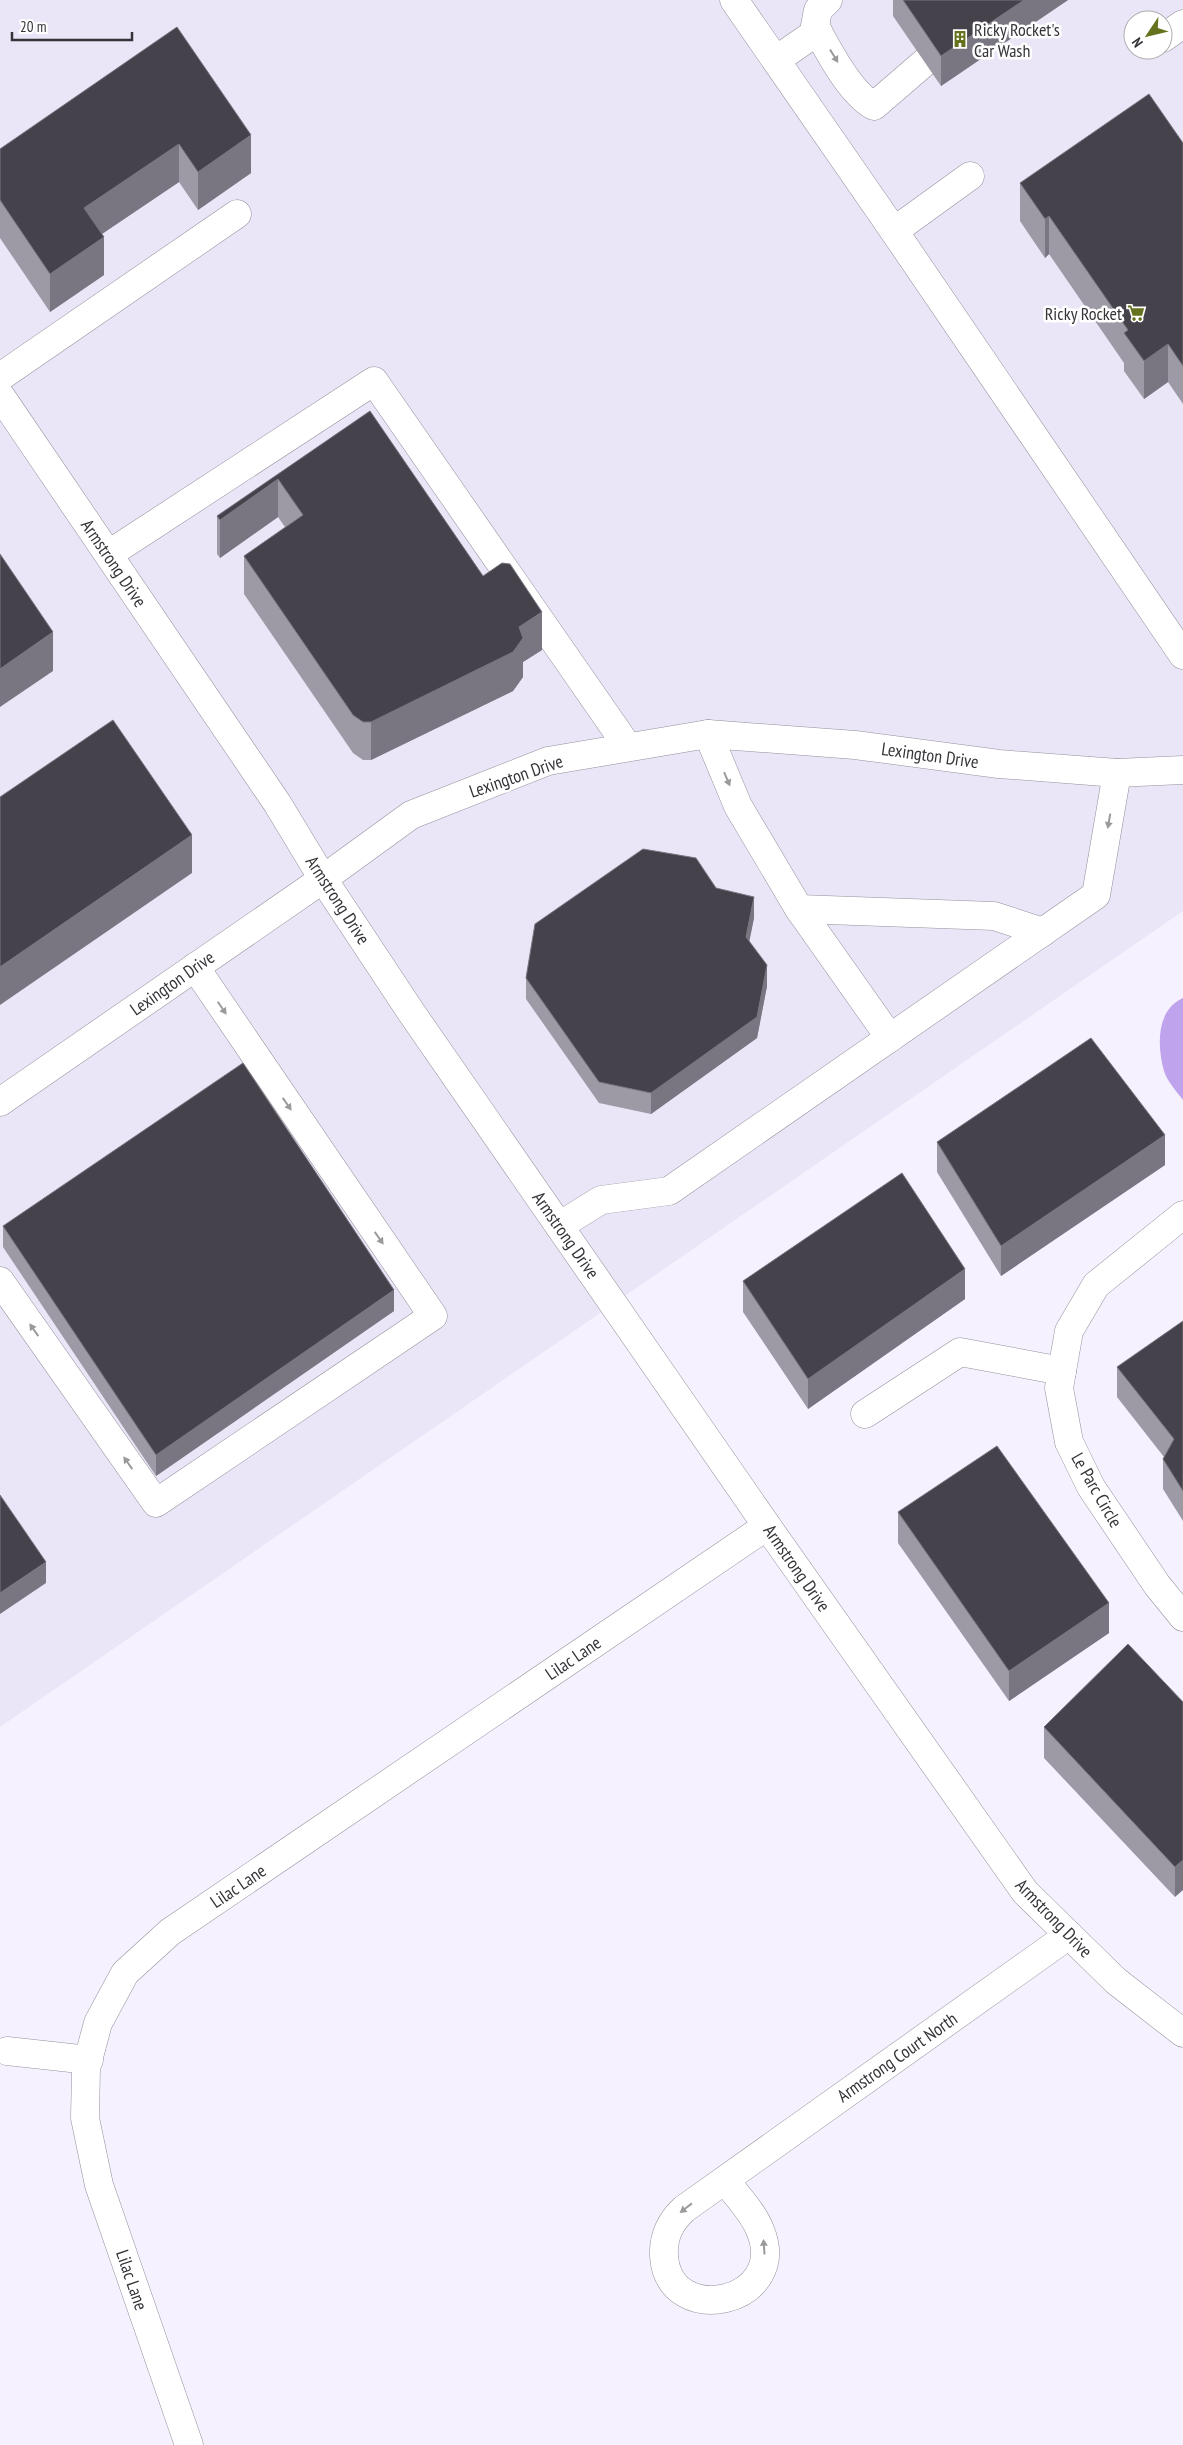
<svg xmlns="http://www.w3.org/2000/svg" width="1183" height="2445" font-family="'PT Sans Narrow',sans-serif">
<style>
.built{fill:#ebe5f8;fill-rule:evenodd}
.water{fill:#bfa3ec}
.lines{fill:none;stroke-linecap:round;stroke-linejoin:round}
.minor-casing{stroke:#94909b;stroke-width:29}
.minor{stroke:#fff;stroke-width:28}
.wall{fill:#9d9aa5}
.shaded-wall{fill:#7a7681}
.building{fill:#45424c;stroke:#7a7681}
.oneway{fill:#9a9a9c}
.labels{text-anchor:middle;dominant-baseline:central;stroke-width:5;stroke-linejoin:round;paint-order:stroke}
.poi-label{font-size:18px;fill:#363439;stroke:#fff;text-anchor:start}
.street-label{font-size:18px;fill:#363439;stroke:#fff}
</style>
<rect width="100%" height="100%" fill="#f5f1fe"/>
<!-- built -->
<path class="built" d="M0,0H1183V911L0,1727ZM1133,20H1163V50H1133Z"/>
<!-- water -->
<path class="water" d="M1183,998V1100C1177,1092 1167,1081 1164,1071C1157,1046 1156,1010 1183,998Z"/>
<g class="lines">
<!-- minor casing -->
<g class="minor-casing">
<g id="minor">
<path d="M734,0L894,231"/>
<path d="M828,0L818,10L815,26C828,50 850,93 874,106L925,62L1017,0"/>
<path d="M1163,38L1183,24"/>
<path d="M776,60L818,31"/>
<path d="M970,176L894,231L1183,655"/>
<path d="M0,377L237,214"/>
<path d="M0,395L277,803L323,879L411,1012L767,1526L1025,1892L1116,1981L1183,2033"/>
<path d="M109,554L374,381L628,747"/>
<path d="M708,734L738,806L799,909L890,1038"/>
<path d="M799,909L994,916L1043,932"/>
<path d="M0,1102L323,879L411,815L548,761L708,734L855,745L999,764L1117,773L1183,770"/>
<path d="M1183,1215L1096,1285L1069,1331L1059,1388L1069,1442L1091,1487L1157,1585L1183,1617"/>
<path d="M559,1226L601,1200L669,1191L1096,895L1117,773"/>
<path d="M0,1281L156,1503L433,1316L195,967"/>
<path d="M865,1414L960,1352L1062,1371"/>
<path d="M7,2051L89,2060"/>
<path d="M725,2180C736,2195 753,2212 760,2230C791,2303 669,2330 664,2256C663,2236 670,2222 684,2209L1069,1935"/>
<path d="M189,2445L99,2185L85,2118L86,2068L98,2023L125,1973L170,1932L767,1526"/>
</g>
</g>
<!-- minor -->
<use href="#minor" class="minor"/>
</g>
<!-- wall -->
<g class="wall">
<path d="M893,0H1068L941,86L893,16Z"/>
<path d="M177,27L251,173L198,210L179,182L102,234L104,275L50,312L0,238V149Z"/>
<path d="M1183,143V404L1168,382L1144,399L1124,371V363L1049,254L1045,258L1020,221V183Z"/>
<path d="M370,411L483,576L542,650L523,662V677L513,691L371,760H363L353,753L244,594V556L285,527L278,517L220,558L217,554V516Z"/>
<path d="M716,888L754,918L749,941L767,986L757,1038L651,1114L599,1103L526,999V978Z"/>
<path d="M937,1142L1165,1165L1001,1276L937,1172Z"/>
<path d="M3,1226L394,1311L156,1476L3,1247Z"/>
<path d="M743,1281L965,1299L808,1409L743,1312Z"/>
<path d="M1183,1321V1521L1163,1489V1459L1164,1457L1117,1397V1367Z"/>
<path d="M898,1512L1109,1633L1009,1701L898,1543Z"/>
<path d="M1183,1702L1175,1897L1044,1758V1727Z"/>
</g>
<!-- shaded-wall -->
<g class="shaded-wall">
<path d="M1024,0H1068L941,86V56Z"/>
<path d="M251,135V173L198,210V172Z"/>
<path d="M179,144V182L84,246V208Z"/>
<path d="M1049,216V254L1045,258V219Z"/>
<path d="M104,237V275L50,312V274Z"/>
<path d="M1168,344V382L1144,399V361Z"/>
<path d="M278,479V517L220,558V520Z"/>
<path d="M542,612V650L523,662V677L513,691L371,760V722Z"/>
<path d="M53,632V671L0,707V669Z"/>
<path d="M192,835V873L0,1005V967Z"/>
<path d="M754,897V918L746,958V937Z"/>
<path d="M767,965V986L757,1038L651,1114V1093Z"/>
<path d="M1165,1135V1165L1001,1276V1246Z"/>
<path d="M965,1269V1299L808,1409V1379Z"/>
<path d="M394,1290V1311L156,1476V1455Z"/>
<path d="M46,1562V1583L0,1614V1593Z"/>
<path d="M1109,1603V1633L1009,1701V1671Z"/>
<path d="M1183,1860V1890L1175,1897V1867Z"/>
</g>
<!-- building -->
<g class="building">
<path d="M903,0H1024L941,56Z"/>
<path d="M177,27L251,135L198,172L179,144L84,208L104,237L50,274L0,200V149Z"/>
<path d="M1149,94L1183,143V366L1168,344L1144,361L1124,333L1128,330L1049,216L1045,219L1020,183Z"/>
<path d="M370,411L483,576L502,563L510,564L542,612L519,627L523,638L513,652L371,722H363L353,715L244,556L303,515L278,479L220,520L217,516Z"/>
<path d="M0,554L53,632L0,669Z"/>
<path d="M113,720L192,835L0,967V797Z"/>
<path d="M643,849L696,858L716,888L754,897L746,937L767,965L757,1017L651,1093L599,1082L526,978L535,924Z"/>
<path d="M1091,1038L1165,1135L1001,1246L937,1142Z"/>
<path d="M243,1063L394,1290L156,1455L3,1226Z"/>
<path d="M902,1173L965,1269L808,1379L743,1281Z"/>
<path d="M1183,1321V1491L1163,1459L1174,1439L1117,1367Z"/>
<path d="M997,1446L1109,1603L1009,1671L898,1512Z"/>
<path d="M0,1495L46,1562L0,1593Z"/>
<path d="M1128,1644L1183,1702V1860L1175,1867L1044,1727Z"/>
</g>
<!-- one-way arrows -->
<defs><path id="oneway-solid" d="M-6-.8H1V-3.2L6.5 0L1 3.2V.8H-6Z" transform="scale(1.25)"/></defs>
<g class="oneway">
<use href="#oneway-solid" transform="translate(834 56) rotate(58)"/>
<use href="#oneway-solid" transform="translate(727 779) rotate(67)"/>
<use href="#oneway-solid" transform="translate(1109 821) rotate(100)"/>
<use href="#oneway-solid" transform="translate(222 1008) rotate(56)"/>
<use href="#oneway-solid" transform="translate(287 1104) rotate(55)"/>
<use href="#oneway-solid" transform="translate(379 1238) rotate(55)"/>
<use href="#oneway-solid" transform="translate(34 1330) rotate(-125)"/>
<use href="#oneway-solid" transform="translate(128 1463) rotate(-125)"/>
<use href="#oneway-solid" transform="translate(686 2208) rotate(142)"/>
<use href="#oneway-solid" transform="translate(764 2247) rotate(-94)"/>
</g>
<!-- icons -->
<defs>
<g id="building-bare" transform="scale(1.35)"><path d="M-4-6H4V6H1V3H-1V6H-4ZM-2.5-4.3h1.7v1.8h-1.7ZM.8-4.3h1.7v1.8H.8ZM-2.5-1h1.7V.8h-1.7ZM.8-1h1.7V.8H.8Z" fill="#66721d" stroke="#fff" stroke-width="2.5" paint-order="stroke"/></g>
<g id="supermarket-bare" transform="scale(1.35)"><path d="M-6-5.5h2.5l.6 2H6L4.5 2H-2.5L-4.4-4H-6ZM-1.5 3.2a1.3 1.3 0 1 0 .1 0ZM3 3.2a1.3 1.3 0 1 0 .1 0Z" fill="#66721d" stroke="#fff" stroke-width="2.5" paint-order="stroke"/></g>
</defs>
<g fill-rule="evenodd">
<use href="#building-bare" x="960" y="39"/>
<use href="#supermarket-bare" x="1136" y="313"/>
</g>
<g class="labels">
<!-- poi labels -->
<g class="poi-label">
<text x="974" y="29">Ricky Rocket's<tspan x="974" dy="21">Car Wash</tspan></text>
<text x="1122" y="313" text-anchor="end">Ricky Rocket</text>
</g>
<!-- street labels -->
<g class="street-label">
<text transform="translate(114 563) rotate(56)">Armstrong Drive</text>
<text transform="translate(930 755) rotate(8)">Lexington Drive</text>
<text transform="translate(516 776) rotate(-19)">Lexington Drive</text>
<text transform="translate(338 900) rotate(57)">Armstrong Drive</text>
<text transform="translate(172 983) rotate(-35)">Lexington Drive</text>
<text transform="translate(566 1235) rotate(55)">Armstrong Drive</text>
<text transform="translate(1097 1490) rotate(60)">Le Parc Circle</text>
<text transform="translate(797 1568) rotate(55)">Armstrong Drive</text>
<text transform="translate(573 1658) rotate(-34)">Lilac Lane</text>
<text transform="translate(238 1886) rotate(-34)">Lilac Lane</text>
<text transform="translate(1054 1918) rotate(46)">Armstrong Drive</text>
<text transform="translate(897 2057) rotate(-35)">Armstrong Court North</text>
<text transform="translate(132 2280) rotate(71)">Lilac Lane</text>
</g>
</g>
<!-- north arrow -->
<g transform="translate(1148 35) rotate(235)"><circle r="24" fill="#ffffff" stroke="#afaeb0"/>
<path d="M0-4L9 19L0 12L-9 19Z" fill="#66721d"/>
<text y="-8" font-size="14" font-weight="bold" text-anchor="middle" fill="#363439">N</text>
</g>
<!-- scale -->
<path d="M12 32v8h120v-8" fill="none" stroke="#363439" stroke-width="2.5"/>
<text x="20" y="32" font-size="15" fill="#363439" stroke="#ffffff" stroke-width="4" paint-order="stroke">20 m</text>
</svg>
